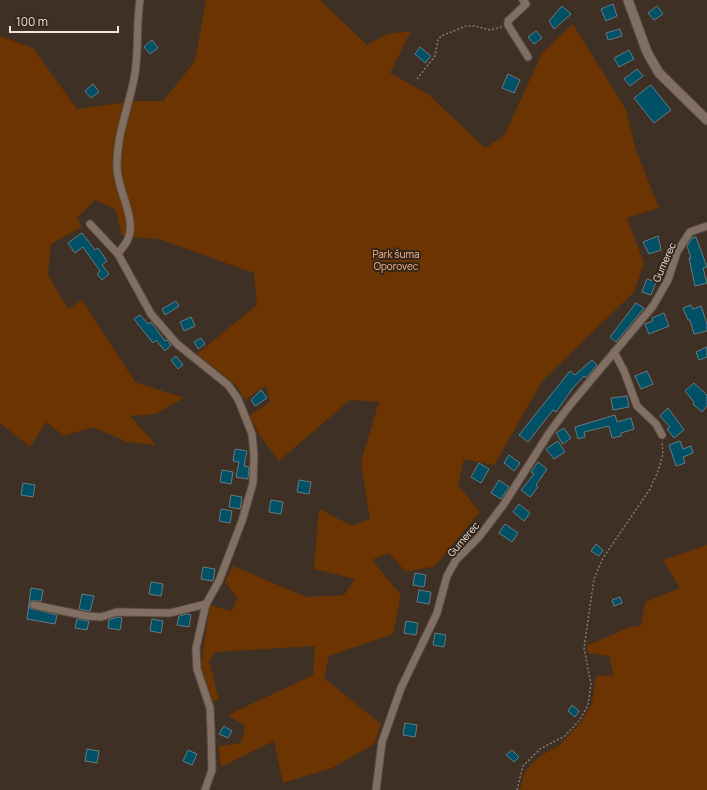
<svg xmlns="http://www.w3.org/2000/svg" width="707" height="790" font-family="Manrope,sans-serif">
<style>
.green{fill:#6b3400}
.building{fill:#005066;stroke:#657b84}
.lines{fill:none;stroke-linecap:round;stroke-linejoin:round}
.minor-casing{stroke:#5a4d44;stroke-width:9}
.tertiary-casing{stroke:#5a4d44;stroke-width:11}
.path{stroke:#85786f;stroke-width:1.5;stroke-dasharray:2 2;stroke-linecap:butt}
.minor{stroke:#816f63;stroke-width:7}
.tertiary{stroke:#816f63;stroke-width:9}
.labels{text-anchor:middle;dominant-baseline:central;stroke-width:4;stroke-linejoin:round;paint-order:stroke}
.park-label{font-size:10px;fill:#faba8e;stroke:#35261b}
.street-label{font-size:10px;fill:#efe4de;stroke:#35261b}
</style>
<rect width="100%" height="100%" fill="#3f3025"/>
<!-- green -->
<g class="green">
<path d="M206,0H320L367,45L387,34L411,31L390,73L428,94L485,148L504,136L542,53L573,24L626,110L636,150L659,208L627,218L644,263L634,292L543,380L494,465L464,459L458,485L480,512L435,566L406,572L389,553L372,560L401,595L393,634L329,656L324,678L381,724L374,744L332,768L283,783L274,741L221,767L219,746L241,743L245,726L228,715L313,675L315,646L215,652L209,661L219,700L212,701L201,664L210,605L232,611L237,598L225,582L233,566L306,597L344,595L355,579L314,569L319,509L352,526L370,519L361,462L379,402L350,400L279,461L261,437L249,416L270,402L266,385L245,400L236,385L197,354L257,305L254,273L159,239L122,236L115,209L95,200L77,218L82,227L51,244L48,275L68,309L82,300L135,382L184,398L155,414L130,416L156,445L127,442L93,427L64,436L46,422L30,447L0,423V36L33,48L77,109L136,101H163L195,61Z"/>
<path d="M707,545V790H520L525,771L540,756L560,745L581,722L592,704L596,676L614,675L609,656L589,653L586,646L630,627L641,626L645,602L680,588L663,560Z"/>
</g>
<!-- building -->
<g class="building">
<path d="M613,4L617,16L606,21L601,9Z"/>
<path d="M562,6L571,14L554,29L549,21Z"/>
<path d="M657,6L663,14L654,20L648,13Z"/>
<path d="M620,29L622,36L608,40L606,33Z"/>
<path d="M536,31L542,38L534,44L528,37Z"/>
<path d="M152,40L158,48L150,54L144,47Z"/>
<path d="M420,47L431,56L425,63L415,54Z"/>
<path d="M629,50L634,59L619,67L614,58Z"/>
<path d="M637,69L643,76L630,86L624,79Z"/>
<path d="M508,74L520,80L514,93L502,88Z"/>
<path d="M93,84L99,92L91,98L85,91Z"/>
<path d="M651,85L671,110L654,123L634,98Z"/>
<path d="M82,233L95,250L98,248L107,261L102,265L109,274L102,280L97,274L100,271L83,247L75,253L68,243Z"/>
<path d="M658,236L661,250L649,254L643,242Z"/>
<path d="M696,237L707,267L703,268L707,283L695,286L689,258H691L687,246L692,238Z"/>
<path d="M647,279L656,282L651,295L642,292Z"/>
<path d="M176,301L179,306L165,315L162,309Z"/>
<path d="M636,303L644,308L616,342L610,337Z"/>
<path d="M691,305L693,309L701,306L707,324V331L694,334L690,320H688L683,308Z"/>
<path d="M664,313L669,326L649,334L645,324L653,321L652,318Z"/>
<path d="M140,315L148,324L151,322L165,341L167,340L171,345L165,351L156,340L153,343L134,319Z"/>
<path d="M191,317L195,326L184,331L180,322Z"/>
<path d="M201,338L205,344L198,349L194,342Z"/>
<path d="M707,347V357L699,360L696,352Z"/>
<path d="M176,356L183,365L178,369L171,360Z"/>
<path d="M592,360L597,365L586,378L584,376L573,388L556,412L553,410L528,442L519,435L570,371L575,375Z"/>
<path d="M647,371L653,384L641,389L635,376Z"/>
<path d="M694,383L707,395V406L702,412L693,404L694,402L685,391Z"/>
<path d="M261,390L267,398L255,406L251,400Z"/>
<path d="M627,396L629,407L613,410L611,398Z"/>
<path d="M668,408L684,430L674,438L667,429L670,427L660,416Z"/>
<path d="M615,415L617,422L631,418L634,429L621,433V436L612,438L609,426L584,432L585,437L578,439L575,427Z"/>
<path d="M564,428L571,438L563,444L556,433Z"/>
<path d="M558,441L565,452L554,459L546,449Z"/>
<path d="M680,441L683,449L691,446L693,453L683,457L685,463L676,466L669,445Z"/>
<path d="M235,449L247,451L244,466L249,467L248,479L236,477L239,462L233,461Z"/>
<path d="M509,455L520,463L514,471L504,463Z"/>
<path d="M538,462L547,469L536,485L538,487L530,497L521,490L534,474L531,472Z"/>
<path d="M479,463L489,469L481,483L471,477Z"/>
<path d="M222,470L233,472L231,484L220,482Z"/>
<path d="M299,480L311,482L309,494L297,492Z"/>
<path d="M499,480L509,487L501,499L491,493Z"/>
<path d="M23,483L35,485L33,497L21,495Z"/>
<path d="M231,495L242,497L240,509L229,507Z"/>
<path d="M271,500L283,502L281,514L269,512Z"/>
<path d="M519,504L530,513L524,521L513,512Z"/>
<path d="M221,509L232,511L230,523L219,521Z"/>
<path d="M505,524L518,533L512,542L499,533Z"/>
<path d="M596,544L603,550L599,556L591,551Z"/>
<path d="M203,567L215,569L213,581L201,579Z"/>
<path d="M415,573L426,575L424,587L413,585Z"/>
<path d="M151,582L163,584L161,596L149,594Z"/>
<path d="M31,588L43,590L41,601H31L29,604L30,608L57,615L55,624L27,619Z"/>
<path d="M419,590L431,592L429,604L417,602Z"/>
<path d="M82,594L94,596L90,611L79,609Z"/>
<path d="M620,597L622,603L614,606L612,600Z"/>
<path d="M187,614L191,615L189,627L177,625L179,616Z"/>
<path d="M118,617L122,618L120,630L108,628L109,620Z"/>
<path d="M77,619L89,621L87,630L75,628Z"/>
<path d="M152,619L163,621L161,633L150,631Z"/>
<path d="M406,621L418,623L416,635L404,633Z"/>
<path d="M435,633L446,635L444,647L433,645Z"/>
<path d="M572,705L579,711L575,717L568,711Z"/>
<path d="M405,723L417,725L415,737L403,735Z"/>
<path d="M224,726L232,731L228,738L219,734Z"/>
<path d="M87,749L99,751L97,763L85,761Z"/>
<path d="M188,750L197,754L192,765L183,761Z"/>
<path d="M512,750L519,757L514,762L506,755Z"/>
</g>
<g class="lines">
<!-- minor casing -->
<g class="minor-casing">
<g id="minor">
<path d="M140,0C136,24 139,49 135,73C130,105 116,134 117,168C117,189 137,219 128,239C126,244 121,249 118,254L151,314L177,344L228,385L238,399L252,434L254,455L253,483L242,521L219,581L206,604L196,648L197,669L210,708L211,731L212,770L205,790"/>
<path d="M523,0L526,4L508,21V25L528,57"/>
<path d="M90,224L118,254"/>
<path d="M614,352L624,371L637,406L656,424L662,435"/>
<path d="M34,605L87,616L101,617L117,612L170,613L206,604"/>
<path d="M376,790L382,742L401,688L437,613L447,576L456,560L479,537L504,504L549,433L570,405L653,306L668,280L677,252L690,232L707,226"/>
</g>
</g>
<!-- tertiary casing -->
<g class="tertiary-casing">
<path id="tertiary" d="M628,0L647,52L659,73L707,120"/>
</g>
<!-- path -->
<g class="path">
<path d="M417,79L435,56L438,40L441,36L466,26H475L490,30L502,27"/>
<path d="M517,790L523,766L540,749L565,736L579,721L588,705L591,684L584,648L594,579L603,558L650,489L658,471L663,454L662,441"/>
</g>
<!-- minor -->
<use href="#minor" class="minor"/>
<!-- tertiary -->
<use href="#tertiary" class="tertiary"/>
</g>
<g class="labels">
<!-- park labels -->
<g class="park-label">
<text x="396" y="254">Park šuma<tspan x="396" dy="12">Oporovec</tspan></text>
</g>
<!-- street labels -->
<g class="street-label">
<text transform="translate(664 262) rotate(-66)">Gumerec</text>
<text transform="translate(463 539) rotate(-49)">Gumerec</text>
</g>
</g>
<!-- scale -->
<path d="M10 26v6h108v-6" fill="none" stroke="#efe4de" stroke-width="2"/>
<text x="16" y="26" font-size="12" fill="#efe4de" stroke="#35261b" stroke-width="3" paint-order="stroke">100 m</text>
</svg>
